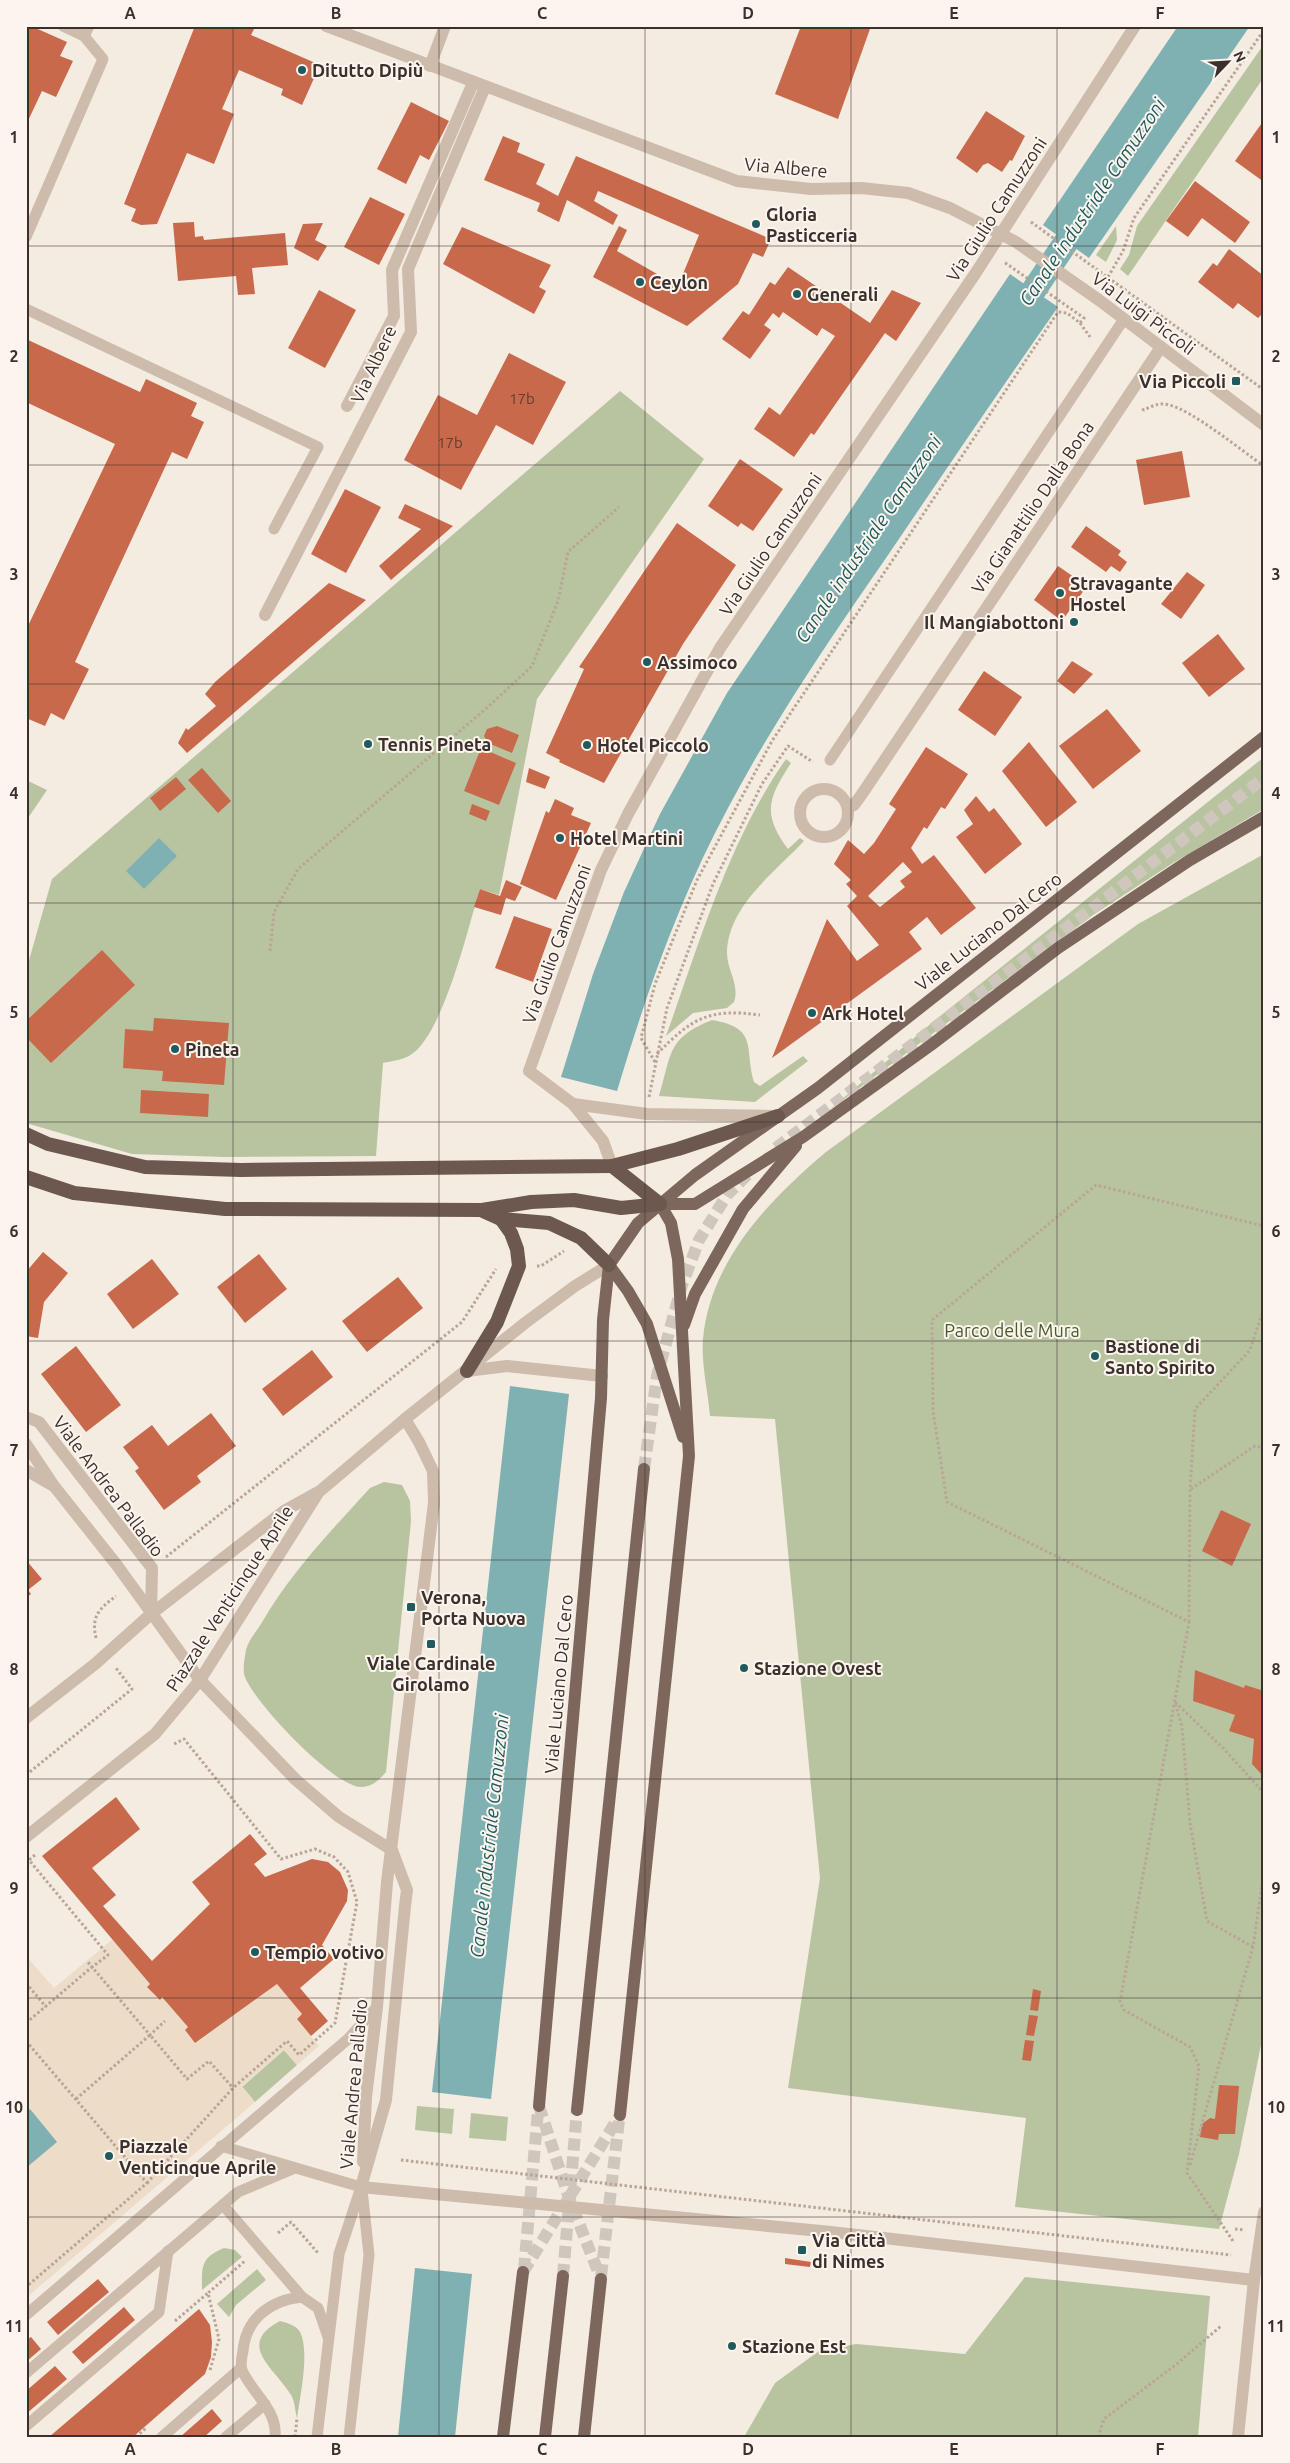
<svg xmlns="http://www.w3.org/2000/svg" width="1290" height="2463" font-family="Ubuntu,sans-serif">
<style>
.green{fill:#b8c4a0}
.plaza{fill:#ecdcc8}
.water{fill:#7fb0b2}
.lines{fill:none;stroke-linecap:round;stroke-linejoin:round}
.canal{stroke:#7fb0b2;stroke-width:25}
.building{fill:#c8694b;fill-rule:evenodd}
.primary-tunnel{stroke:#cfc6bd;stroke-width:12;stroke-dasharray:12 6;stroke-linecap:butt}
.path{stroke:#b9a596;stroke-width:3;stroke-dasharray:2.5 2.5;stroke-linecap:butt}
.service{stroke:#cdbbac;stroke-width:11}
.minor{stroke:#cdbbac;stroke-width:12}
.tertiary{stroke:#cdbbac;stroke-width:12}
.primary{stroke:#7d675c;stroke-width:12}
.trunk{stroke:#6c584f;stroke-width:14}
.grid{fill:none;stroke:#3b302b;stroke-width:1;stroke-opacity:0.55}
.poi-dot{fill:#1f5a5e;stroke:#fbf5ee;stroke-width:2}
.labels{text-anchor:middle;dominant-baseline:central;stroke-width:4;stroke-linejoin:round;paint-order:stroke}
.number-label{font-size:15px;fill:#5e3e33}
.poi-label{font-size:18px;font-weight:bold;fill:#3b302b;stroke:#fbf5ee;text-anchor:start}
.street-label{font-size:18px;fill:#3b302b;stroke:#fbf5ee}
.park-label{font-size:18px;fill:#4a5a2e;stroke:#fbf5ee}
.water-label{font-size:19px;font-style:italic;fill:#1f5a5e;stroke:#fbf5ee}
.neatline{fill:none;stroke:#3b302b;stroke-width:2}
.grid-label{font-size:16px;text-anchor:middle;font-weight:bold;fill:#3b302b}
</style>
<rect width="100%" height="100%" fill="#f4ebe1"/>
<!-- green -->
<g class="green">
<path d="M1264,44V77L1128,276L1120,269L1129,255L1137,226Z"/>
<path d="M1116,226L1117,240L1106,262L1096,255Z"/>
<path d="M620,391L704,459L537,699L499,895L480,889C468,927 443,1037 409,1056C402,1060 391,1061 383,1063L376,1156L225,1157L132,1154L26,1123V971L52,879Z"/>
<path d="M1264,757V809L1173,863L1093,915L828,1111L934,1021Z"/>
<path d="M786,759L791,763C769,797 761,813 788,849L800,838L804,841C774,873 728,906 727,953C727,970 740,985 734,1002L727,1008L693,1013L666,1036C700,942 728,842 786,759Z"/>
<path d="M26,780L47,790L26,821Z"/>
<path d="M1264,854V2030L1239,2154L1219,2229L1015,2207L1026,2118L788,2088L820,1878L775,1419L710,1416C708,1391 701,1364 703,1339C710,1261 769,1200 826,1152L1138,924Z"/>
<path d="M712,1020C759,1028 744,1048 754,1082L760,1086L803,1056L808,1061L755,1102L659,1096C672,1053 667,1038 712,1020Z"/>
<path d="M384,1482L402,1485L410,1501L411,1521L386,1772C379,1780 372,1787 361,1787C334,1787 254,1702 245,1677C242,1670 245,1657 246,1650C248,1641 256,1632 261,1624C290,1573 331,1531 370,1488Z"/>
<path d="M284,2050L297,2065L255,2102L242,2087Z"/>
<path d="M417,2106L454,2109L452,2134L415,2130Z"/>
<path d="M471,2113L508,2117L506,2141L469,2138Z"/>
<path d="M224,2248L235,2250L242,2257L202,2290C202,2267 200,2258 224,2248Z"/>
<path d="M257,2269L266,2280L236,2305L229,2317L217,2304Z"/>
<path d="M1025,2277L1210,2296L1198,2437H744L775,2383L819,2351L856,2344L965,2354Z"/>
<path d="M280,2321C287,2323 296,2325 300,2332C310,2352 300,2396 297,2418C295,2411 295,2401 291,2395C275,2368 235,2345 280,2321Z"/>
</g>
<!-- plaza -->
<path class="plaza" d="M113,1939L150,1984L147,1987L159,2000L162,1997L188,2027L185,2030L195,2043L277,1984L302,2014L297,2019L319,2046L297,2065L284,2050L242,2086L255,2102L26,2298V1956L54,1988Z"/>
<!-- water -->
<g class="water">
<path d="M1178,26H1250L1089,258L1043,225Z"/>
<path d="M1010,274L1058,307C1000,390 943,474 886,558C830,639 774,721 728,808C680,897 646,994 617,1091L561,1077L593,974L624,892L660,814L727,693Z"/>
<path d="M159,838L177,856L144,889L126,871Z"/>
<path d="M510,1386L569,1394L491,2099L432,2092Z"/>
<path d="M30,2109L57,2142L26,2168V2112Z"/>
<path d="M415,2268L472,2274L455,2437H398Z"/>
</g>
<g class="lines">
<!-- canal -->
<path class="canal" d="M1015,318L1085,214"/>
</g>
<!-- building -->
<g class="building">
<path d="M26,26H31L67,42L60,56L73,61L56,97L42,91L26,125Z"/>
<path d="M195,26H248L254,29L251,35L320,65L302,105L281,95L283,89L239,70L222,109L234,114L214,164L187,153L157,224L141,225L131,221L136,209L124,204Z"/>
<path d="M801,26H871L838,119L775,94Z"/>
<path d="M411,102L449,121L429,160L420,155L406,184L377,169Z"/>
<path d="M986,111L1025,136L1012,161L1010,160L1002,172L988,163L983,165L977,173L956,158Z"/>
<path d="M1264,120V182L1235,161Z"/>
<path d="M503,136L520,143L517,152L545,164L536,184L558,196L576,156L771,239L763,257L753,253L738,284L687,326L593,277L619,226L627,230L617,251L678,286L699,235L598,191L594,201L618,215L613,225L567,200L559,222L537,211L540,203L484,180Z"/>
<path d="M1195,181L1250,222L1235,243L1202,218L1188,237L1166,221Z"/>
<path d="M370,197L405,214L379,265L344,247Z"/>
<path d="M194,222L195,237L203,236L204,240L285,233L288,265L252,268L255,294L238,295L236,276L178,281L173,223Z"/>
<path d="M323,223L315,240L327,246L318,261L294,248L303,224Z"/>
<path d="M462,227L551,265L539,287L546,291L534,314L443,264Z"/>
<path d="M1229,249L1264,276V312L1258,318L1238,303L1233,309L1198,282L1213,263L1217,266Z"/>
<path d="M788,267L870,323L892,290L921,303L896,341L885,333L814,435L811,433L794,457L754,429L769,407L780,415L835,336L822,328L817,336L783,312L779,318L773,313L764,325L771,330L750,359L722,339L743,311L749,315L770,282L775,285Z"/>
<path d="M319,290L356,310L325,368L288,348Z"/>
<path d="M26,339L140,392L146,379L197,403L191,416L204,422L187,459L172,452L75,662L89,669L64,720L51,713L45,726L26,718V630L115,444L26,402Z"/>
<path d="M509,353L566,382L533,445L496,425L461,490L404,460L438,395L477,415Z"/>
<path d="M1182,451L1190,497L1144,505L1136,460Z"/>
<path d="M740,459L783,489L753,531L741,523L738,527L708,506Z"/>
<path d="M345,489L381,507L346,573L311,554Z"/>
<path d="M405,504L453,526L391,580L379,566L421,529L398,518Z"/>
<path d="M677,523L736,565L683,644L604,783L559,762L560,760L546,753L584,669L579,667Z"/>
<path d="M1086,526L1121,551L1118,555L1127,562L1120,572L1111,566L1106,572L1071,547Z"/>
<path d="M1058,566L1087,586L1062,621L1034,600Z"/>
<path d="M1187,572L1205,585L1181,619L1161,604Z"/>
<path d="M329,583L366,600L187,753L178,743L186,728L188,730L216,706L205,694L215,682Z"/>
<path d="M1218,634L1245,669L1209,697L1182,663Z"/>
<path d="M1072,661L1093,674L1074,694L1057,681Z"/>
<path d="M984,671L1022,697L995,736L958,710Z"/>
<path d="M1107,709L1141,751L1093,789L1059,746Z"/>
<path d="M497,726L519,735L512,753L488,743L484,736L487,729Z"/>
<path d="M1029,742L1077,802L1046,827L1002,771Z"/>
<path d="M926,747L968,774L945,809L941,807L927,829L924,827L911,848L922,864L934,855L976,908L941,935L927,917L909,932L922,949L772,1058L827,919L857,961L879,945L847,906L857,896L846,884L851,880L834,864L848,840L864,854L874,843L896,809L889,804ZM903,862L912,872L900,881L905,887L880,907L868,896Z"/>
<path d="M481,748L516,763L499,805L464,791Z"/>
<path d="M202,768L231,801L218,813L188,780Z"/>
<path d="M529,768L550,777L545,789L526,782Z"/>
<path d="M176,777L186,789L160,811L150,798Z"/>
<path d="M976,796L989,812L994,808L1022,844L985,874L956,837L973,824L964,810Z"/>
<path d="M555,799L574,808L571,815L591,823L556,900L520,884L546,811L549,813Z"/>
<path d="M472,804L490,811L486,821L469,814Z"/>
<path d="M506,880L522,887L515,901L506,898L501,915L474,907L480,889L500,896Z"/>
<path d="M514,916L552,929L533,982L495,968Z"/>
<path d="M102,950L135,985L51,1063L26,1037V1021Z"/>
<path d="M154,1018L229,1023L224,1085L162,1081L163,1071L123,1068L125,1029L153,1031Z"/>
<path d="M141,1090L209,1094L208,1117L140,1113Z"/>
<path d="M43,1252L68,1273L44,1302L38,1338L26,1336V1272Z"/>
<path d="M259,1254L287,1289L245,1323L217,1287Z"/>
<path d="M152,1259L179,1294L133,1329L107,1294Z"/>
<path d="M398,1277L423,1308L367,1352L342,1321Z"/>
<path d="M76,1346L121,1405L86,1432L41,1374Z"/>
<path d="M312,1350L333,1377L283,1416L262,1389Z"/>
<path d="M211,1413L236,1446L197,1476L201,1482L164,1510L135,1471L139,1468L123,1447L152,1425L168,1446Z"/>
<path d="M1221,1510L1251,1524L1232,1566L1202,1551Z"/>
<path d="M26,1560L42,1579L28,1590L31,1594L26,1598Z"/>
<path d="M1195,1670L1244,1688L1245,1685L1264,1691V1777L1252,1764L1254,1739L1229,1731L1235,1715L1193,1701Z"/>
<path d="M116,1797L140,1829L92,1868L116,1895L103,1906L152,1961L210,1904L192,1882L250,1834L267,1854L254,1864L265,1877L312,1859L328,1862L340,1872L348,1890L347,1901L322,1945L334,1959L300,1988L328,2021L311,2036L297,2019L302,2014L277,1984L195,2043L185,2030L188,2027L162,1997L160,2000L147,1987L150,1984L42,1856Z"/>
<path d="M1033,1989L1041,1991L1038,2011L1030,2010Z"/>
<path d="M1029,2015L1038,2016L1034,2036L1026,2035Z"/>
<path d="M1025,2040L1034,2041L1031,2061L1022,2060Z"/>
<path d="M1219,2085L1239,2086L1235,2134H1219L1218,2140L1200,2137L1202,2124L1210,2118L1215,2119Z"/>
<path d="M785,2258L811,2262L810,2267L785,2264Z"/>
<path d="M98,2279L109,2292L58,2335L47,2322Z"/>
<path d="M124,2307L135,2320L83,2364L72,2352Z"/>
<path d="M199,2309L210,2325L212,2342L211,2357L205,2374L133,2437H49Z"/>
<path d="M31,2337L41,2349L26,2362V2340Z"/>
<path d="M55,2366L67,2379L26,2414V2391Z"/>
<path d="M212,2409L222,2421L204,2437H180Z"/>
</g>
<g class="lines">
<!-- primary-tunnel -->
<g class="primary-tunnel">
<path d="M776,1148L1264,778"/>
<path d="M644,1469L657,1376L682,1285L699,1240L727,1195L748,1174"/>
<path d="M539,2106L569,2198L601,2279"/>
<path d="M524,2270L538,2111"/>
<path d="M523,2272L620,2115"/>
<path d="M563,2276L577,2110"/>
<path d="M601,2276L619,2120"/>
</g>
<!-- path -->
<g class="path">
<path d="M1031,222L1264,390"/>
<path d="M1108,277L1123,251L1134,218L1264,30"/>
<path d="M1080,323L1090,337"/>
<path d="M1142,409L1144,410C1152,406 1160,402 1169,405C1192,410 1242,451 1264,466"/>
<path d="M270,951L274,912L298,869L489,706L532,666L558,601L568,552L619,507"/>
<path d="M657,1054C692,1018 709,1008 760,1015"/>
<path d="M655,1062L641,1038L655,984L697,880L772,741L1058,312L1067,313L1080,323L1084,318L1004,262"/>
<path d="M649,1097L667,1008L713,884L762,784L788,746L813,762"/>
<path d="M537,1266H541L564,1251"/>
<path d="M1191,1489L1255,1446L1264,1448"/>
<path d="M166,1557L462,1322L496,1269"/>
<path d="M1189,1622L1190,1490L1195,1409L1250,1350L1264,1308"/>
<path d="M96,1638C91,1616 99,1609 116,1596"/>
<path d="M26,1775L132,1689L116,1668"/>
<path d="M35,1855L29,1860L108,1955L92,1967L87,1961"/>
<path d="M1253,1947L1207,1921L1190,1823L1182,1727L1175,1702L1223,1748L1264,1793"/>
<path d="M26,1983L46,2007"/>
<path d="M26,2023L92,1967L150,2035L165,2021"/>
<path d="M26,2041L147,2183L26,2287"/>
<path d="M76,2099L150,2035L187,2079L209,2061L233,2088"/>
<path d="M401,2160L1231,2255"/>
<path d="M1190,2165L1253,1947L1264,1871"/>
<path d="M147,2183L233,2088L287,2041L299,2055L335,2023L357,1902L348,1872L334,1857L315,1849L281,1859L184,1739L172,1745"/>
<path d="M1235,2229L1245,2230"/>
<path d="M278,2233L291,2222L318,2253"/>
<path d="M1233,2241L1187,2173L1199,2066L1190,2047L1124,2010L1120,2002L1189,1622L947,1502L933,1411L932,1320L1096,1185L1264,1226"/>
<path d="M175,2321L208,2293"/>
<path d="M210,2370L219,2339L208,2293L246,2260"/>
<path d="M136,2437L147,2427"/>
<path d="M295,2437L297,2418"/>
<path d="M1098,2437L1104,2419L1178,2363L1221,2326"/>
</g>
<!-- service -->
<g class="service">
<path d="M63,26L84,36L89,26"/>
<path d="M26,237L103,59L84,36"/>
<path d="M26,309L318,447L274,529"/>
<path d="M830,760L1124,319"/>
<path d="M221,2146L361,2187"/>
<path d="M223,2205L302,2297"/>
<path d="M26,2315L348,2039L377,2007"/>
<path d="M26,2373L238,2192L295,2168"/>
<path d="M26,2426L159,2312L168,2251"/>
<path d="M162,2437L241,2368"/>
<path d="M226,2437L265,2404"/>
<path d="M275,2437C278,2410 251,2392 242,2370C240,2365 242,2356 243,2351C246,2318 271,2300 302,2297L318,2308L328,2337"/>
<path d="M317,2437L339,2254L361,2187"/>
<path d="M349,2437L369,2255L362,2190"/>
</g>
<!-- minor -->
<g class="minor">
<path d="M430,66L445,26"/>
<path d="M347,406L394,316L392,270L473,83"/>
<path d="M265,615L411,332L408,269L485,87"/>
<circle cx="824" cy="813" r="24"/>
<path d="M848,808L854,805L862,794L1161,347"/>
<path d="M573,1104L647,1114L773,1116"/>
<path d="M612,1166L603,1141L573,1104L529,1071L601,870L628,814L720,648L975,274L1135,26"/>
<path d="M26,1837L155,1734L200,1680"/>
</g>
<!-- tertiary -->
<g class="tertiary">
<path d="M326,26L737,181L811,189L861,188L908,193L950,208L1016,242L1099,300L1264,425"/>
<path d="M467,1371L507,1366L602,1376"/>
<path d="M26,1417L39,1422L152,1568L151,1614"/>
<path d="M26,1444L54,1486L116,1564L200,1680L296,1780L339,1817L392,1850L407,1890L405,1906L386,2100L361,2187"/>
<path d="M26,1470L52,1485"/>
<path d="M200,1680L318,1493"/>
<path d="M26,1718L95,1664L151,1614L284,1511L320,1491L405,1419L525,1323L575,1286L609,1265"/>
<path d="M363,2162L366,2097L377,2007L387,1882L434,1503L433,1471L419,1442L405,1419"/>
<path d="M361,2187L831,2232L1254,2280"/>
<path d="M1238,2437L1254,2280L1264,2212"/>
</g>
<!-- primary -->
<g class="primary">
<path d="M660,1204H695L803,1137L931,1045L1058,948L1190,860L1264,817"/>
<path d="M609,1265L628,1291L647,1324L683,1437"/>
<path d="M684,1325L695,1294L743,1209L796,1146"/>
<path d="M539,2106L601,1398L603,1320L609,1265L638,1223L695,1175L818,1088L1264,737"/>
<path d="M577,2110L644,1469"/>
<path d="M620,2115L689,1456L678,1259L671,1223L660,1204"/>
<path d="M503,2437L523,2272"/>
<path d="M545,2437L563,2276"/>
<path d="M584,2437L601,2279"/>
</g>
<!-- trunk -->
<g class="trunk">
<path d="M26,1134L48,1144L145,1167L241,1170L612,1166L678,1149L778,1116"/>
<path d="M612,1166L660,1204"/>
<path d="M26,1177L74,1193L225,1209L481,1210L501,1219L549,1223L581,1238L609,1265"/>
<path d="M482,1210L531,1202L574,1200L621,1208L660,1204"/>
<path d="M467,1371L497,1322L519,1266L517,1249L511,1233L501,1219"/>
</g>
</g>
<!-- grid -->
<path class="grid" d="M233,26V2437M439,26V2437M645,26V2437M851,26V2437M1057,26V2437M26,246H1264M26,465H1264M26,684H1264M26,903H1264M26,1122H1264M26,1341H1264M26,1560H1264M26,1779H1264M26,1998H1264M26,2217H1264"/>
<!-- markers -->
<g class="poi-dot">
<circle cx="302" cy="70" r="5"/>
<circle cx="756" cy="224" r="5"/>
<circle cx="640" cy="282" r="5"/>
<circle cx="797" cy="294" r="5"/>
<rect x="1231" y="376" width="10" height="10" rx="2.5"/>
<circle cx="1060" cy="593" r="5"/>
<circle cx="1074" cy="622" r="5"/>
<circle cx="647" cy="662" r="5"/>
<circle cx="368" cy="744" r="5"/>
<circle cx="587" cy="745" r="5"/>
<circle cx="560" cy="838" r="5"/>
<circle cx="812" cy="1013" r="5"/>
<circle cx="175" cy="1049" r="5"/>
<circle cx="1095" cy="1356" r="5"/>
<rect x="406" y="1602" width="10" height="10" rx="2.5"/>
<rect x="426" y="1639" width="10" height="10" rx="2.5"/>
<circle cx="744" cy="1668" r="5"/>
<circle cx="255" cy="1952" r="5"/>
<circle cx="109" cy="2156" r="5"/>
<rect x="797" y="2245" width="10" height="10" rx="2.5"/>
<circle cx="732" cy="2346" r="5"/>
</g>
<g class="labels">
<!-- number labels -->
<g class="number-label">
<text x="522" y="398">17b</text>
<text x="450" y="442">17b</text>
</g>
<!-- poi labels -->
<g class="poi-label">
<text x="312" y="70">Ditutto Dipiù</text>
<text x="766" y="214">Gloria<tspan x="766" dy="21">Pasticceria</tspan></text>
<text x="650" y="282">Ceylon</text>
<text x="807" y="294">Generali</text>
<text x="1226" y="381" text-anchor="end">Via Piccoli</text>
<text x="1070" y="583">Stravagante<tspan x="1070" dy="21">Hostel</tspan></text>
<text x="1064" y="622" text-anchor="end">Il Mangiabottoni</text>
<text x="657" y="662">Assimoco</text>
<text x="378" y="744">Tennis Pineta</text>
<text x="597" y="745">Hotel Piccolo</text>
<text x="570" y="838">Hotel Martini</text>
<text x="822" y="1013">Ark Hotel</text>
<text x="185" y="1049">Pineta</text>
<text x="1105" y="1346">Bastione di<tspan x="1105" dy="21">Santo Spirito</tspan></text>
<text x="421" y="1597">Verona,<tspan x="421" dy="21">Porta Nuova</tspan></text>
<text x="431" y="1663" text-anchor="middle">Viale Cardinale<tspan x="431" dy="21">Girolamo</tspan></text>
<text x="754" y="1668">Stazione Ovest</text>
<text x="265" y="1952">Tempio votivo</text>
<text x="119" y="2146">Piazzale<tspan x="119" dy="21">Venticinque Aprile</tspan></text>
<text x="812" y="2240">Via Città<tspan x="812" dy="21">di Nimes</tspan></text>
<text x="742" y="2346">Stazione Est</text>
</g>
<!-- street labels -->
<g class="street-label">
<text transform="translate(786 167) rotate(5)">Via Albere</text>
<text transform="translate(996 209) rotate(-57)">Via Giulio Camuzzoni</text>
<text transform="translate(1144 313) rotate(37)">Via Luigi Piccoli</text>
<text transform="translate(373 364) rotate(-65)">Via Albere</text>
<text transform="translate(1032 507) rotate(-56)">Via Gianattilio Dalla Bona</text>
<text transform="translate(770 544) rotate(-56)">Via Giulio Camuzzoni</text>
<text transform="translate(988 931) rotate(-38)">Viale Luciano Dal Cero</text>
<text transform="translate(556 944) rotate(-70)">Via Giulio Camuzzoni</text>
<text transform="translate(109 1486) rotate(53)">Viale Andrea Palladio</text>
<text transform="translate(229 1598) rotate(-57)">Piazzale Venticinque Aprile</text>
<text transform="translate(558 1684) rotate(-85)">Viale Luciano Dal Cero</text>
<text transform="translate(353 2084) rotate(-85)">Viale Andrea Palladio</text>
</g>
<!-- park labels -->
<g class="park-label">
<text x="1012" y="1330">Parco delle Mura</text>
</g>
<!-- water labels -->
<g class="water-label">
<text transform="translate(1092 202) rotate(-56)">Canale industriale Camuzzoni</text>
<text transform="translate(868 539) rotate(-56)">Canale industriale Camuzzoni</text>
<text transform="translate(489 1836) rotate(-84)">Canale industriale Camuzzoni</text>
</g>
</g>
<!-- border -->
<rect width="1290" height="2463" fill="none" stroke="#fbf5ee" stroke-width="55"/>
<!-- north arrow -->
<g transform="translate(1228 62) rotate(65)" stroke="#fbf5ee" stroke-width="4" paint-order="stroke">
<path d="M0-4L9 19L0 12L-9 19Z" fill="#3b302b"/>
<text y="-8" font-size="14" font-weight="bold" text-anchor="middle" fill="#3b302b">N</text>
</g>
<rect x="28" y="28" width="1234" height="2408" class="neatline"/>
<g class="grid-label">
<text x="130" y="19">A</text>
<text x="336" y="19">B</text>
<text x="542" y="19">C</text>
<text x="748" y="19">D</text>
<text x="954" y="19">E</text>
<text x="1160" y="19">F</text>
<text x="14" y="143">1</text>
<text x="1276" y="143">1</text>
<text x="14" y="362">2</text>
<text x="1276" y="362">2</text>
<text x="14" y="580">3</text>
<text x="1276" y="580">3</text>
<text x="14" y="799">4</text>
<text x="1276" y="799">4</text>
<text x="14" y="1018">5</text>
<text x="1276" y="1018">5</text>
<text x="14" y="1237">6</text>
<text x="1276" y="1237">6</text>
<text x="14" y="1456">7</text>
<text x="1276" y="1456">7</text>
<text x="14" y="1675">8</text>
<text x="1276" y="1675">8</text>
<text x="14" y="1894">9</text>
<text x="1276" y="1894">9</text>
<text x="14" y="2113">10</text>
<text x="1276" y="2113">10</text>
<text x="14" y="2332">11</text>
<text x="1276" y="2332">11</text>
<text x="130" y="2455">A</text>
<text x="336" y="2455">B</text>
<text x="542" y="2455">C</text>
<text x="748" y="2455">D</text>
<text x="954" y="2455">E</text>
<text x="1160" y="2455">F</text>
</g>
</svg>
